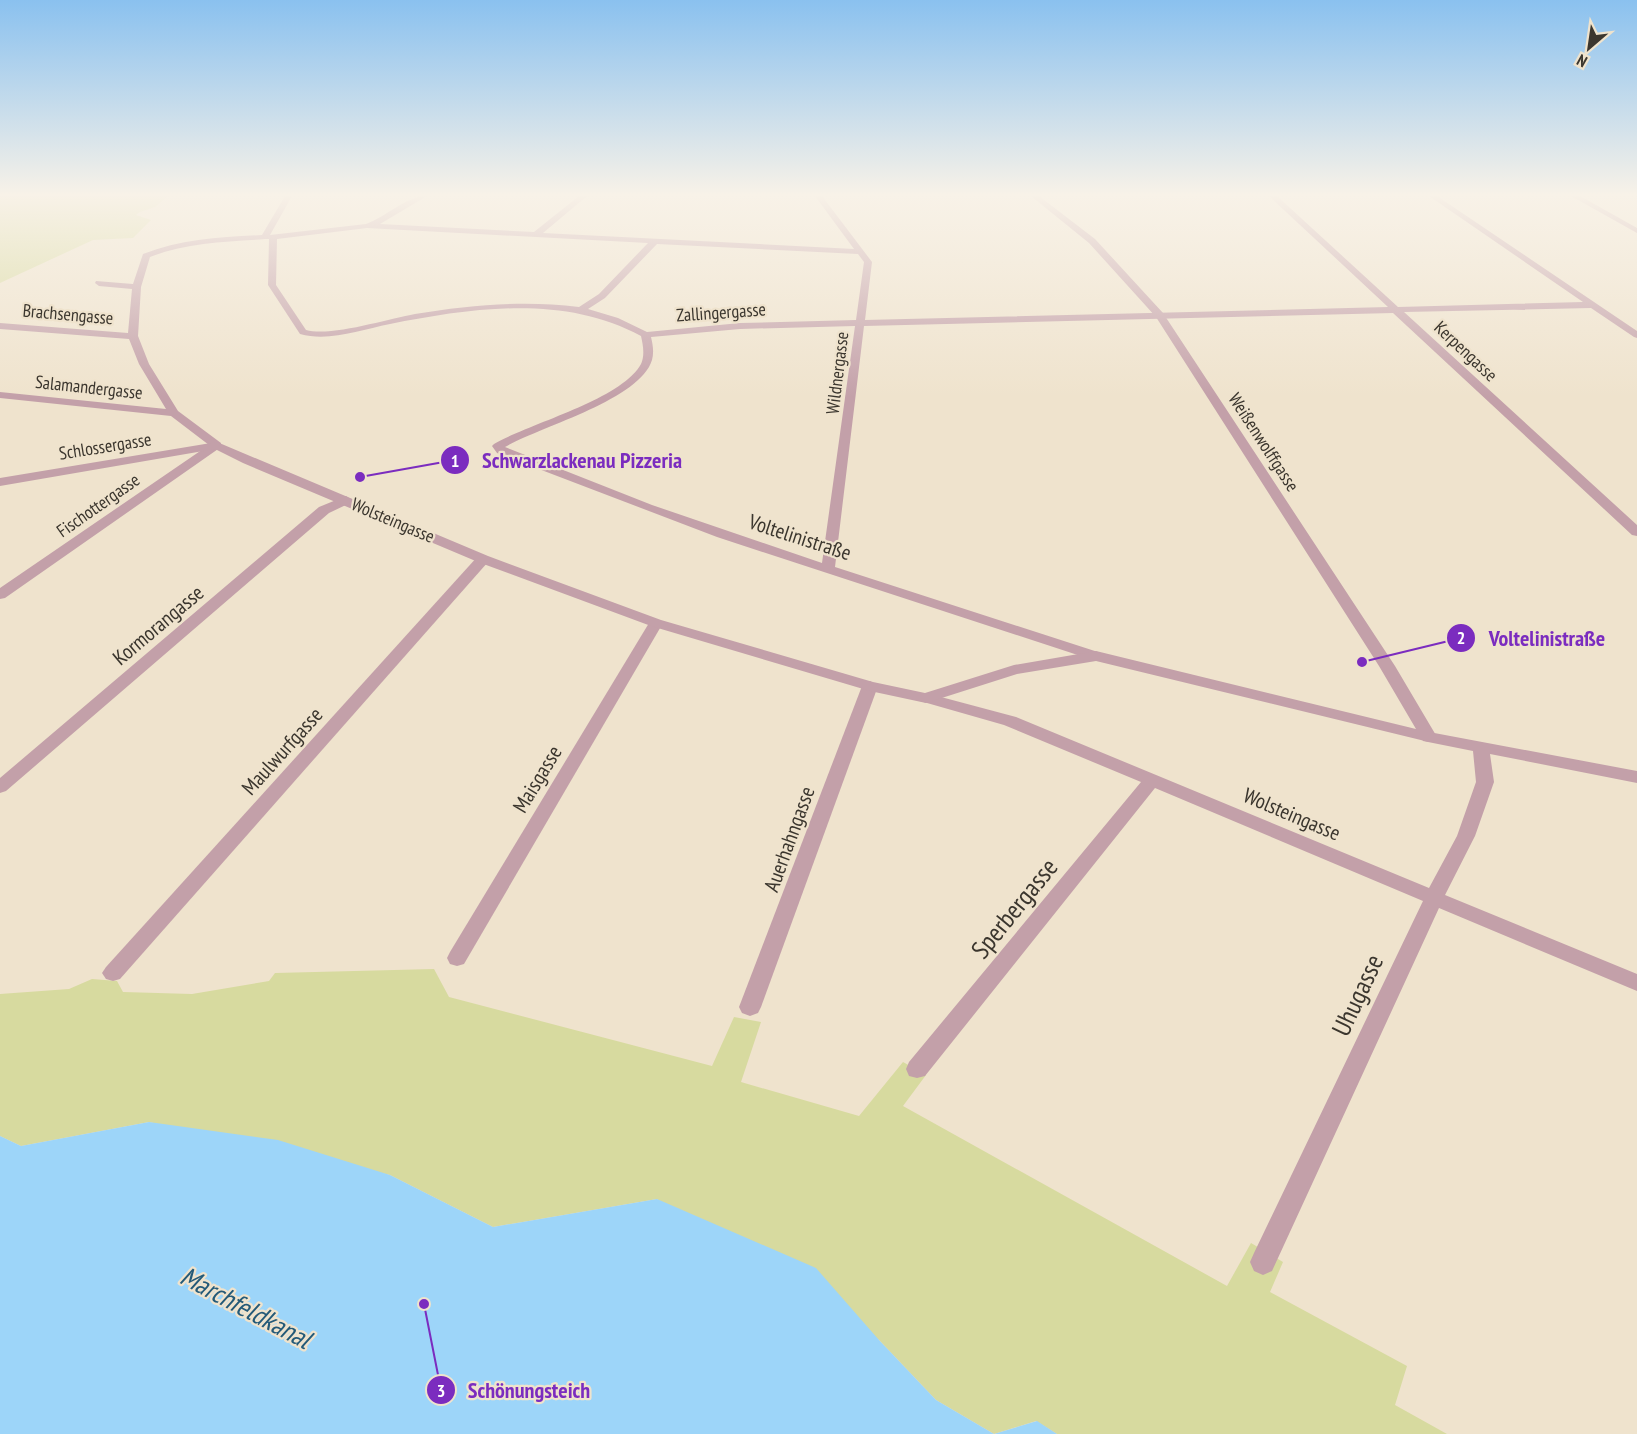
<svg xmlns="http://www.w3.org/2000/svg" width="1637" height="1434" font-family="'PT Sans Narrow',sans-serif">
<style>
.green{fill:#d7da9f}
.water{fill:#9dd5f9}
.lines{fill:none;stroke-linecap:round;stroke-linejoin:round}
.minor{fill:#c3a0a9;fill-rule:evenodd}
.tertiary{fill:#c3a0a9;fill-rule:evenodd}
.labels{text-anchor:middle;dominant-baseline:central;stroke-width:4.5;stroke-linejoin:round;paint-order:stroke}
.far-street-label{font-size:18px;fill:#3b362e;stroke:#efe3cd}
.street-label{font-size:21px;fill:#3b362e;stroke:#efe3cd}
.near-street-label{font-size:26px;fill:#3b362e;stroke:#efe3cd}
.near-water-label{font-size:27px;font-style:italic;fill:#245a78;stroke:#efe3cd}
.leader{fill:none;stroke:#7b2cbf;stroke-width:2}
.callout-dot{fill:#7b2cbf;stroke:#efe3cd;stroke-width:2}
.mark-label{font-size:18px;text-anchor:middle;font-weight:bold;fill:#fff}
.callout-label{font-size:22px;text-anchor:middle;font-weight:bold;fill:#7b2cbf;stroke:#efe3cd;stroke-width:4.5;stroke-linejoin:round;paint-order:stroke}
</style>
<rect width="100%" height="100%" fill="#efe3cd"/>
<!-- green -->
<g class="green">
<path d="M0,196H168L155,207L140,212L136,215L151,220L133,238L93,240L0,283Z"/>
<path d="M434,969L449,997L712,1066L734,1017L761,1022L741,1082L859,1116L903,1062L926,1075L903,1106L1227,1286L1251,1243L1283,1262L1270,1292L1407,1366L1395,1405L1447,1434H1057L1036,1421L994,1434L936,1400L879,1340L657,1199L493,1227L390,1175L149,1122L21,1146L0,1136V994L69,989L92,979L117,981L123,992L192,994L269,981L275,973Z"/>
</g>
<!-- water -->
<g class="water">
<path d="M149,1122L278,1140L390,1175L493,1227L657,1199L816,1268L879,1340L936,1400L994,1434H0V1136L21,1146Z"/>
<path d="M1037,1421L1057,1434H994Z"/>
</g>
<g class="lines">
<!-- minor -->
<g class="minor">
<path d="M285,196H292L270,235L366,224C386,217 406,196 427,196L380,224L534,232L579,196H587L543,233L854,249L815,196H822L872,262L865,320L1388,307L1269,196H1277L1398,307L1583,302L1429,196H1437L1637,331V338L1634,337L1591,308L1404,312L1637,525V536L1632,535L1393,313L864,326L835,567L1101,653L1104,656L1101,659L1096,661L717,537L497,453L492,446L494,444C530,423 621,400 641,364C645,355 643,345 641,336C564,294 472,308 390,324C360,330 329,342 300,334L268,285L269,239H265C226,242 187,242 150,257L141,287L138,336L149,364L178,411L221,443V447L5,598L0,599V588L209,445L171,416L0,398V392L166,409L139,364L129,339L0,329V323L128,333L132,289L99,286L95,283L96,281L133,284L143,254C181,239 221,237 262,235ZM367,228L648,243L599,294L579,307C524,300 469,305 415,314C387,319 331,337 306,330L276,285L277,239ZM657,244L858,254L864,262L856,320L740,323L647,332L618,318L588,309L605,298ZM855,326L822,563L652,505L505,447C539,427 640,400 652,360C654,353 653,345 651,337L740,329Z"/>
<path d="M1571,196H1580L1637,228V233Z"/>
<path d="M346,496L352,500L350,503L329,513L6,791L0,793V778L319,507Z"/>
<path d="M483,555L490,559L488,562L120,979L113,981L106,979L102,973L106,967L478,556Z"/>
<path d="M656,619L663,623L464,964L457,966L450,964L447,958L450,952L649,623Z"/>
<path d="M870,681L878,686L761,1007L758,1013L750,1016L742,1013L739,1007L862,686Z"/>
<path d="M926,693L1016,717L1429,888L1457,836L1476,782L1473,751L1423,741L1421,737L1423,733L1429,732L1637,771V783L1490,754L1494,782L1475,836L1445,895L1637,974V991L1439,908L1272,1271L1263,1275L1254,1271L1250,1262L1254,1253L1423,901L1155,788L925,1076L917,1078L909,1076L906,1069L909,1062L1141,782L1004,725L920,701L918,698Z"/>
</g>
<!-- tertiary -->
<path class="tertiary" d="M1031,196H1039L1095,239L1163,313L1395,666L1437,737L1435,741L1429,742L1096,661L1017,674L926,703L870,691L651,626L478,562L243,463L215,449L0,486V478L217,442L488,556L661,620L873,682L925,693L1014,665L1096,651L1416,729L1379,666L1156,317L1089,243Z"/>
</g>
<!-- sky -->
<linearGradient id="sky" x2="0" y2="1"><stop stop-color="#8ac1ef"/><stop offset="0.49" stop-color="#f8f2e8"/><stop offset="1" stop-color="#f8f2e8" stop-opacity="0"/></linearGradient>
<rect width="1637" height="397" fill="url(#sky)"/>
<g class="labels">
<!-- far-street labels -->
<g class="far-street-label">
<text transform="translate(721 312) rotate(-4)">Zallingergasse</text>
<text transform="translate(68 314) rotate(5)">Brachsengasse</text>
<text transform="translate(1466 351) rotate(43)">Kerpengasse</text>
<text transform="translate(837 373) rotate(-83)">Wildnergasse</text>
<text transform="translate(89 387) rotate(6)">Salamandergasse</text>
<text transform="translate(1264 442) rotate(57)">Weißenwolffgasse</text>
<text transform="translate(105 446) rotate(-9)">Schlossergasse</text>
<text transform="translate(98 505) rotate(-35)">Fischottergasse</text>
<text transform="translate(393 520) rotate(23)">Wolsteingasse</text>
</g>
<!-- street labels -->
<g class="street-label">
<text transform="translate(800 537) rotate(18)">Voltelinistraße</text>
<text transform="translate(158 625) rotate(-40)">Kormorangasse</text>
<text transform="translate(282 751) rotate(-48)">Maulwurfgasse</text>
<text transform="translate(537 779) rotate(-59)">Maisgasse</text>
<text transform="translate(1292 814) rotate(23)">Wolsteingasse</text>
<text transform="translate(789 839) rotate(-70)">Auerhahngasse</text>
</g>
<!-- near-street labels -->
<g class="near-street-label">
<text transform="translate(1014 908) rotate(-51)">Sperbergasse</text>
<text transform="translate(1357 995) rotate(-65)">Uhugasse</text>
</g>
<!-- near-water labels -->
<g class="near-water-label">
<text transform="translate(246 1307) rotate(28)">Marchfeldkanal</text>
</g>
</g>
<!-- callouts -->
<path class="leader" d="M360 477L455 460M1362 662L1461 638M424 1304L441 1390"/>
<g class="callout-dot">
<circle cx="360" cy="477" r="6"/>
<circle cx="1362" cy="662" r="6"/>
<circle cx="424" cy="1304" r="6"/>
<circle cx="455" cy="460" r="15"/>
<circle cx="1461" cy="638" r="15"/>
<circle cx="441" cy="1390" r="15"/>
</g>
<g class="mark-label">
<text x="455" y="467">1</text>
<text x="1461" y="644">2</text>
<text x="441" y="1397">3</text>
</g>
<g class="callout-label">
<text x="582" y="468">Schwarzlackenau Pizzeria</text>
<text x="1547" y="646">Voltelinistraße</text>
<text x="529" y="1398">Schönungsteich</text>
</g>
<!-- north arrow -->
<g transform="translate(1589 48) rotate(209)" stroke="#efe3cd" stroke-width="4.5" paint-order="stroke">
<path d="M0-4.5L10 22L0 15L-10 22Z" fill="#3b362e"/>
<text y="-9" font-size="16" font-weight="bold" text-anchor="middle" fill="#3b362e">N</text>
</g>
</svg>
